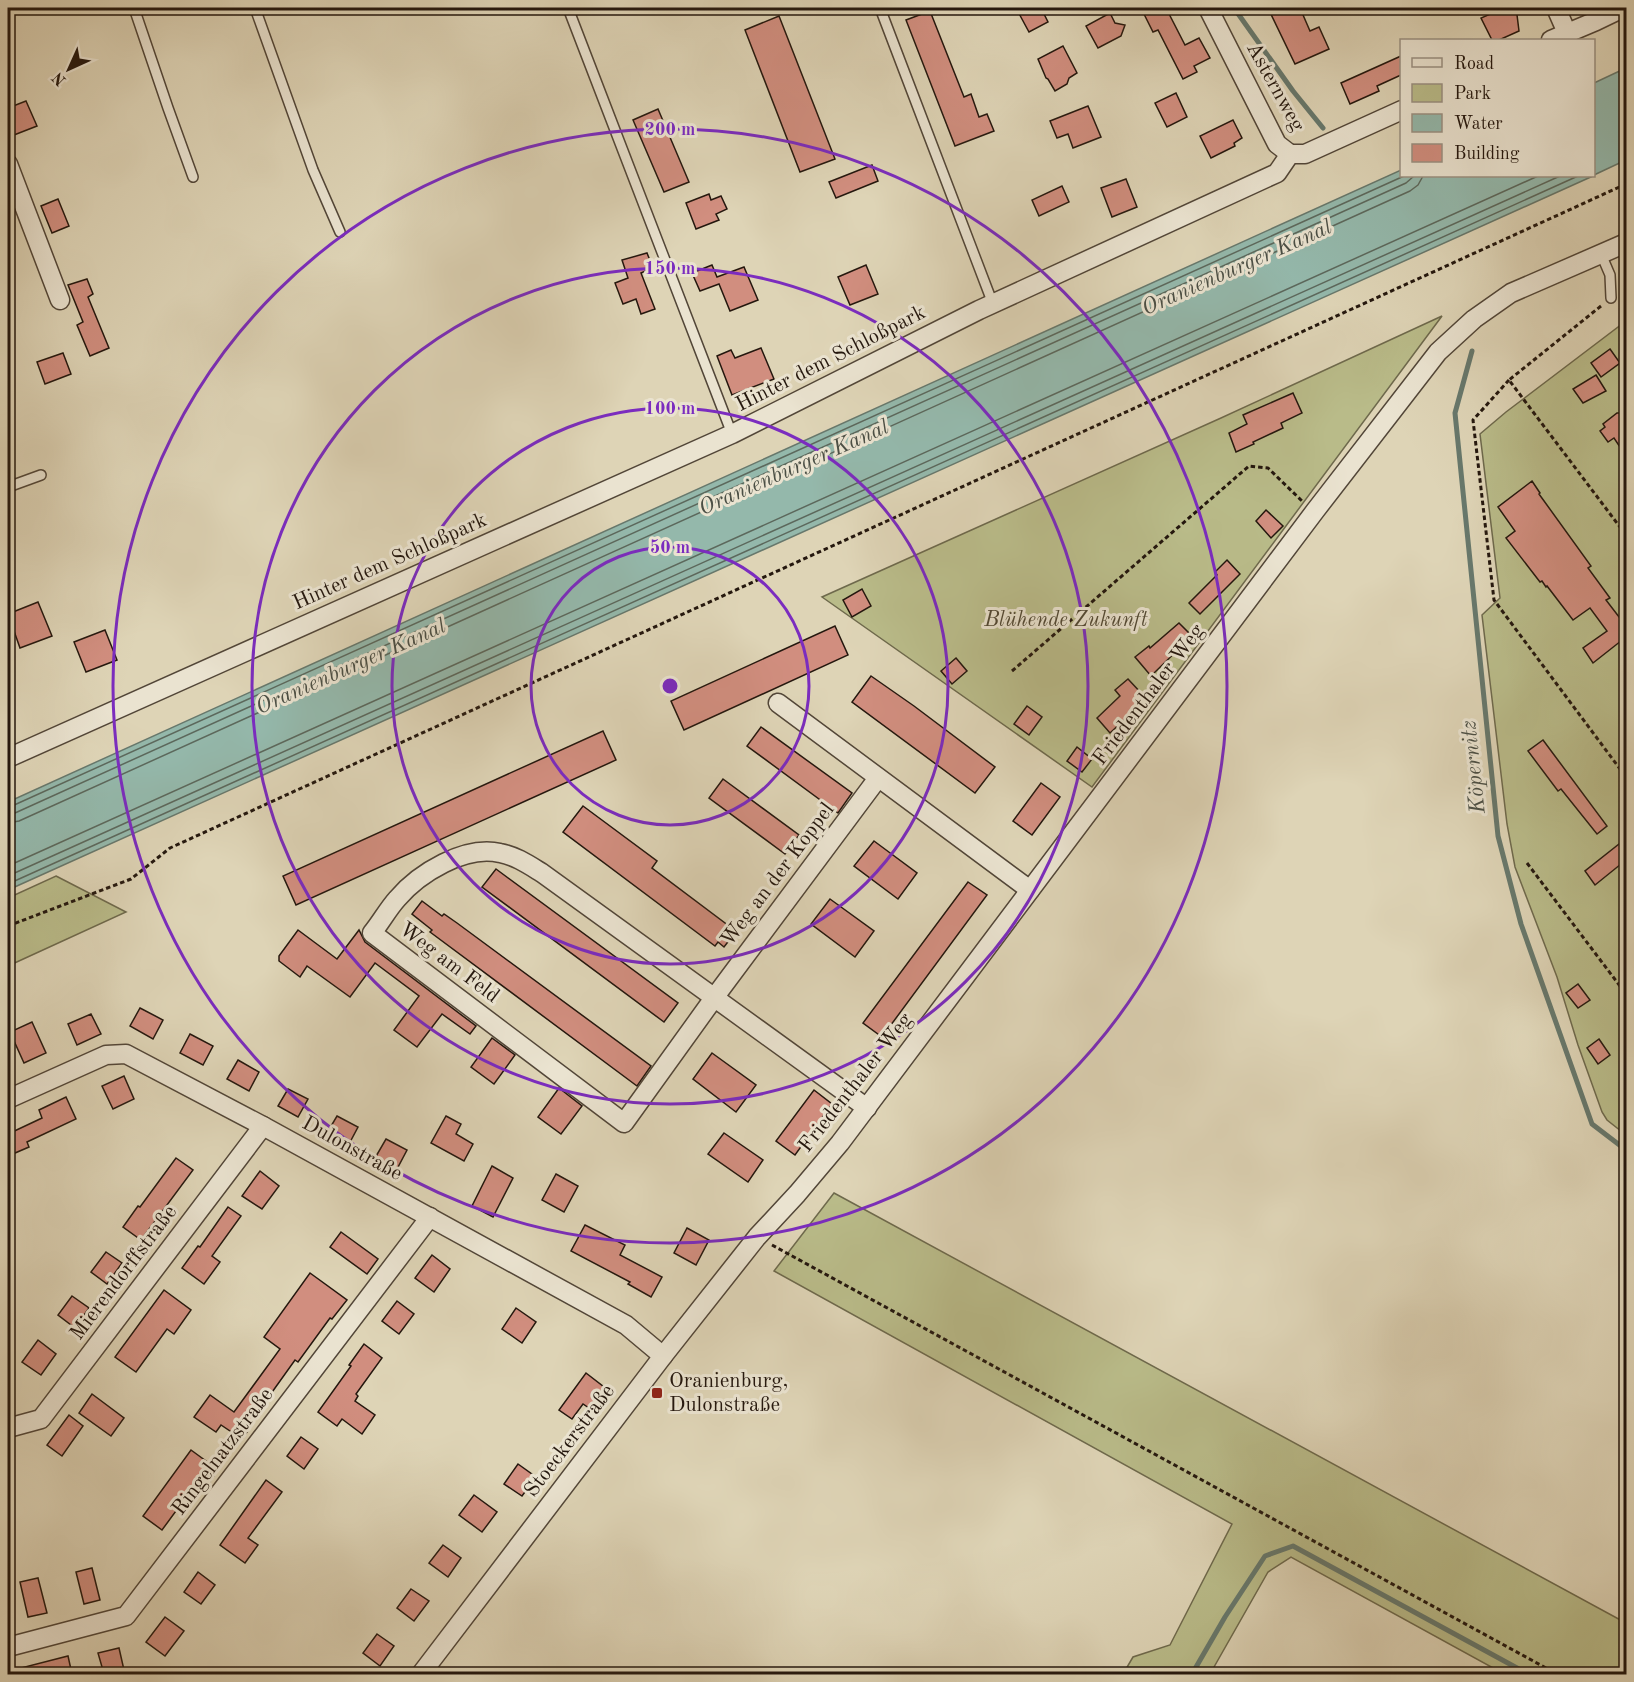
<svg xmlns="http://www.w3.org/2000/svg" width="1634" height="1682" font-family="'Old Standard TT',serif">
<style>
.green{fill:#b9bb89;stroke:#6e694c;stroke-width:1.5}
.water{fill:#94b8ab;stroke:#67786c;stroke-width:1.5}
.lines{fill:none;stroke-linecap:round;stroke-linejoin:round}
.shore{stroke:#5c685c;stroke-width:1.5}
.stream{stroke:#67786c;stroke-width:5}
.building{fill:#d18e7f;stroke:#24170e;stroke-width:1.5}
.lane-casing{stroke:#524638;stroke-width:12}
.street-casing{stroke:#524638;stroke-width:21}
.path{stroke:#24170e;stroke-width:3;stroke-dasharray:4.5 3;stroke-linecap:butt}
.lane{stroke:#eae3d0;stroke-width:9}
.street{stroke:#eae3d0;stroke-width:18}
.ring{fill:none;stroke:#7b2cbf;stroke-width:3}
.poi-dot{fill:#8f2418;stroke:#eae3d0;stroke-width:2}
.labels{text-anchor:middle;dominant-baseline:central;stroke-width:6;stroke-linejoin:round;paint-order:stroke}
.street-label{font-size:21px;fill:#24170e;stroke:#eae3d0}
.park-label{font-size:21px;font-style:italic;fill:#514833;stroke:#eae3d0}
.poi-label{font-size:21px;fill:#24170e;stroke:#eae3d0;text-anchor:start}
.water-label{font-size:22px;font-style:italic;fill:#4b4f45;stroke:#eae3d0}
.centre{fill:#7b2cbf;stroke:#eae3d0;stroke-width:3}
.ring-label{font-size:18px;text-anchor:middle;font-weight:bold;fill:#7b2cbf;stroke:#eae3d0;stroke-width:6;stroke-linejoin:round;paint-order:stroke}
</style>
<rect width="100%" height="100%" fill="#ded4b6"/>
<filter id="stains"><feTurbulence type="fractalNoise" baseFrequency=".00333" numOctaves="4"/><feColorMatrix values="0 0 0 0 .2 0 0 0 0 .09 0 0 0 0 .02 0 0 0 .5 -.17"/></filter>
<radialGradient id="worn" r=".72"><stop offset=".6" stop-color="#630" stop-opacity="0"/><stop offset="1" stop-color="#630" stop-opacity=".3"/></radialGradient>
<!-- green -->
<g class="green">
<path d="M1442,316L1092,787L822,597L1221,418Z"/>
<path d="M1626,321V1135L1607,1120L1602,1112L1578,1045L1557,977L1515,867L1507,824L1482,615L1500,598L1480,434L1506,412Z"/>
<path d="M56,876L126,912L8,966V898Z"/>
<path d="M834,1193L1626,1623V1674H1504L1291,1557L1268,1572L1210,1674H1123L1133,1657L1170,1645L1232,1524L774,1271Z"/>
</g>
<!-- water -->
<g class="water">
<path d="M1626,68V160L1594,175V83Z"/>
<path d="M1401,170L1402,176H1593L8,890V802Z"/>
</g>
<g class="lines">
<!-- shore -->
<g class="shore">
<path d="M8,807L12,806L1404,176"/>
<path d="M8,814L15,813L1406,183L1414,176"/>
<path d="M8,823L19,821L1410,191L1418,185L1423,176"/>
<path d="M8,866L1538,176"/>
<path d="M8,876L1560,176"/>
<path d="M8,884L1578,176"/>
</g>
<!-- stream -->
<g class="stream">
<path d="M1234,8L1293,91L1323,128"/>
<path d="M1472,351L1455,413L1498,836L1521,924L1592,1124L1626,1150"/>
<path d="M1192,1674L1225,1617L1265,1556L1293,1546L1528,1674"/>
</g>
</g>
<!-- building -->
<g class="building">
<path d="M1016,8H1041L1048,22L1029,32Z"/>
<path d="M1141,8H1166L1185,45L1199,38L1210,58L1194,66L1197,72L1183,79L1158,30L1153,32Z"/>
<path d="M1268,8H1300L1310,31L1319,27L1329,49L1295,64Z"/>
<path d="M1504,8H1509L1517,15L1519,31L1499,40H1492L1481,18Z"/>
<path d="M930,11L964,97L971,94L979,117L987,114L994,131L955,146L906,20Z"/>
<path d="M1110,13L1115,23L1125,25L1121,36L1098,48L1086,26Z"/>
<path d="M779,16L835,159L800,172L745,30Z"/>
<path d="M1063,46L1077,73L1069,78L1067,84L1055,91L1048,79L1046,78L1038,59Z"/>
<path d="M1401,56V75L1377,86L1379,91L1350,104L1341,83Z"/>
<path d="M1176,93L1187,117L1167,127L1155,103Z"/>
<path d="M26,101L37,126L14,135L8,119V108Z"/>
<path d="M1088,106L1101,137L1073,148L1068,134L1057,138L1050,121Z"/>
<path d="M658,109L689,182L664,192L633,120Z"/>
<path d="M1233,120L1242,138L1234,143L1235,146L1211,158L1200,136Z"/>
<path d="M872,165L878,181L836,198L829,182Z"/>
<path d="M1126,179L1137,207L1112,217L1101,188Z"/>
<path d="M1062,186L1069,202L1039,216L1032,200Z"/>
<path d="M709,194L711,200L721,196L727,209L716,214L719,220L696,229L686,203Z"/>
<path d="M58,199L69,226L52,233L41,206Z"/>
<path d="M647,253L653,268L641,273L655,309L641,314L636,299L623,304L615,283L628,278L622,260Z"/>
<path d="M712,265L717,277L744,267L758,300L730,311L719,284L700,291L692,273Z"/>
<path d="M866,265L878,294L850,305L838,277Z"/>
<path d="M87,279L93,294L88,297L109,348L90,356L77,325L83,322L68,285Z"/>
<path d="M761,348L774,379L732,395L717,356L731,350L735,358Z"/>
<path d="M1610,349L1620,363L1601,377L1591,363Z"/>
<path d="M63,353L71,374L45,384L37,362Z"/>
<path d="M1596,375L1606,391L1583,403L1573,389Z"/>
<path d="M1293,393L1302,413L1281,423L1283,428L1253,442L1254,444L1236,452L1229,433L1247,424L1243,415Z"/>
<path d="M1617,413H1623L1626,418V456L1614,438L1608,442L1600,431L1605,427L1603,424Z"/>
<path d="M1532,481L1540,493L1539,494L1591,566L1588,568L1610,598L1606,600L1626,626V637L1593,663L1583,648L1607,631L1590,608L1573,620L1547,586L1546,587L1542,581L1540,582L1506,538L1515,531L1498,507Z"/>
<path d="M1266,510L1283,526L1271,538L1256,521Z"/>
<path d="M1227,560L1240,574L1200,614L1189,603L1217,575L1215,572Z"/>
<path d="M862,589L871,606L852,617L843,600Z"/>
<path d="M38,602L52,636L20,648L8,614Z"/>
<path d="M1179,623L1192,636L1151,676L1135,657L1149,646L1150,648Z"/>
<path d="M835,626L848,655L684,730L671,701Z"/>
<path d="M105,630L117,660L86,672L74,642Z"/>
<path d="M956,658L967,671L952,684L941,671Z"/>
<path d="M871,676L914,706L995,767L975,793L852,702Z"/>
<path d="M1128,679L1142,694L1137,698L1141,704L1110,733L1097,718L1120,696L1115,690Z"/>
<path d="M1027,706L1042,717L1029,735L1014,724Z"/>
<path d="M761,727L852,793L838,813L747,746Z"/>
<path d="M603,731L616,760L296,905L283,876Z"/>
<path d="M1543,740L1607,826L1597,834L1561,789L1558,791L1528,751Z"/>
<path d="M1077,747L1092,759L1082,772L1067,761Z"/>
<path d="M723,779L799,835L785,854L709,798Z"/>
<path d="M1041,783L1060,797L1032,835L1013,821Z"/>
<path d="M583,806L657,861L652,868L729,926L728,929L734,934L724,947L718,942L715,946L563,832Z"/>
<path d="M874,841L917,873L898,899L854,866Z"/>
<path d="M1619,844L1626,853V860L1595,885L1585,871Z"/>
<path d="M496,869L678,1003L664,1022L482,887Z"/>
<path d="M968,882L987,895L882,1037L863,1023Z"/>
<path d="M830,899L874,931L855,957L811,924Z"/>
<path d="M422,901L442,916L444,914L457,923L651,1066L637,1086L430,932L432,930L412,914Z"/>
<path d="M298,930L337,959L359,930L365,942L476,1026L470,1034L442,1014L417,1047L394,1030L419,996L375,963L350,997L307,966L300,977L279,961V956Z"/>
<path d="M1578,984L1590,1000L1578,1008L1566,993Z"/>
<path d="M140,1008L163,1020L153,1039L130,1026Z"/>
<path d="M91,1014L101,1034L77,1045L68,1024Z"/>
<path d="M32,1022L46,1053L24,1063L10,1032Z"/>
<path d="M190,1034L213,1046L203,1065L180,1053Z"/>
<path d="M492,1038L515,1055L494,1084L471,1067Z"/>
<path d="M1599,1039L1610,1055L1598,1064L1587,1048Z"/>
<path d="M712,1053L756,1085L736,1112L693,1079Z"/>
<path d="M238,1060L259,1072L249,1091L227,1079Z"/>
<path d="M124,1076L134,1099L113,1109L102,1086Z"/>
<path d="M559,1088L582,1106L561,1134L538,1117Z"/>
<path d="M288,1089L308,1099L298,1117L278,1106Z"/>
<path d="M814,1090L832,1104L795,1155L776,1141Z"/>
<path d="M66,1097L76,1119L27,1142L29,1147L8,1156V1134L42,1118L39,1110Z"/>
<path d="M337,1116L358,1127L349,1144L327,1133Z"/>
<path d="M446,1116L461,1124L456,1134L473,1144L464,1161L431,1143Z"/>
<path d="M724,1133L763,1160L748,1182L708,1154Z"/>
<path d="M386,1139L407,1150L397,1169L375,1158Z"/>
<path d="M176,1158L193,1170L141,1240L123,1227L138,1206L140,1207Z"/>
<path d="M492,1166L513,1178L493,1217L472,1206Z"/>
<path d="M260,1171L279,1186L262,1209L242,1196Z"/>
<path d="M556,1174L578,1186L564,1212L542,1200Z"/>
<path d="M228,1207L241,1216L212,1256L220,1262L204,1284L182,1268L198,1246L200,1247Z"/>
<path d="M585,1225L625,1245L620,1255L662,1277L651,1297L628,1284L630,1282L571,1251Z"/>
<path d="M687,1228L709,1240L696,1265L674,1253Z"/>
<path d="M341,1232L378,1259L367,1274L330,1247Z"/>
<path d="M106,1252L122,1263L107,1284L91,1272Z"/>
<path d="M432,1255L450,1269L434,1292L415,1278Z"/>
<path d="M310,1273L347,1300L332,1319L330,1318L298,1362L295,1360L250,1423L252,1425L242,1439L221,1425L216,1432L194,1417L210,1395L234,1412L280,1349L264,1337Z"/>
<path d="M164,1290L191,1310L174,1334L167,1329L136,1372L115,1357Z"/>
<path d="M72,1296L89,1308L75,1328L58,1315Z"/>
<path d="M397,1301L414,1314L399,1334L382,1321Z"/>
<path d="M516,1308L536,1322L522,1343L502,1329Z"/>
<path d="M38,1340L56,1354L41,1375L22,1362Z"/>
<path d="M364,1344L382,1358L356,1394L358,1396L355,1401L375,1415L362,1434L342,1419L337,1426L318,1412L351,1366L349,1365Z"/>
<path d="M586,1373L604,1387L589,1408L583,1404L572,1419L559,1410Z"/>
<path d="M92,1394L124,1418L111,1436L79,1413Z"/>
<path d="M69,1415L83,1426L62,1456L47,1445Z"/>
<path d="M301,1437L318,1449L304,1469L287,1456Z"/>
<path d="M191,1450L210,1464L206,1470L214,1476L203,1491L195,1485L162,1530L143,1516Z"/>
<path d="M518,1464L536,1477L522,1496L504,1484Z"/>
<path d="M266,1480L282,1492L248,1538L258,1545L245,1563L220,1545Z"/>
<path d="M474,1495L497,1512L482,1532L459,1515Z"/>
<path d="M443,1545L461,1558L448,1577L429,1563Z"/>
<path d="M92,1568L100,1600L84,1604L76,1572Z"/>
<path d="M198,1572L215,1585L201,1604L184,1592Z"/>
<path d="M38,1578L47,1613L28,1617L20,1582Z"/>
<path d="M411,1589L429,1601L414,1621L397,1608Z"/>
<path d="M165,1617L184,1631L165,1656L146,1642Z"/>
<path d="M377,1634L394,1646L380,1666L363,1653Z"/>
<path d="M119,1648L124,1670L104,1674L98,1653Z"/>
<path d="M68,1656L72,1674H17V1669Z"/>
</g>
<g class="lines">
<!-- lane casing -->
<g class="lane-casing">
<g id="lane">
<path d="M134,8L168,108L193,177"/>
<path d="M255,8L313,170L340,232"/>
<path d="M568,8L732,434"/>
<path d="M880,8L993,304"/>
<path d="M1601,254L1610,275L1611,298"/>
<path d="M8,487L41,475"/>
</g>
</g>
<!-- street casing -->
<g class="street-casing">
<g id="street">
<path d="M1208,8L1277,144L1290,154"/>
<path d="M1556,8L1567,33"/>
<path d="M1551,40L1596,21L1623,8"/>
<path d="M8,164L60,300"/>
<path d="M778,703L1030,890"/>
<path d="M8,758L732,434L979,310L1277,173L1290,154H1305L1402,110"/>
<path d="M8,1099L106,1055L126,1054L263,1126L626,1325L663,1356"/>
<path d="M867,1108L542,873C529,865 516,856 500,853C465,845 419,873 397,899C388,909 381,922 372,933L624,1123L714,998L878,778"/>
<path d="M8,1428L41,1419L263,1126"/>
<path d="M8,1647L126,1616L430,1217"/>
<path d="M421,1674L663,1356L757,1237L797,1194L840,1143L1315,511L1438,352L1474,319L1511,293L1626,243"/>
</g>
</g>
<!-- path -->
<g class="path">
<path d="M1601,306L1509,380L1626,535"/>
<path d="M1509,380L1473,420L1494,600L1626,777"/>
<path d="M1012,671L1249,466L1268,468L1302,501"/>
<path d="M1527,863L1626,994"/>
<path d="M8,926L131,879L170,848L1626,184"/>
<path d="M772,1245L1557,1674"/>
</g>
<!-- lane -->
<use href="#lane" class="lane"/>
<!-- street -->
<use href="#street" class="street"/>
</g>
<!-- distance rings -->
<g class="ring">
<circle cx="670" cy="686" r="139"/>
<circle cx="670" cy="686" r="278"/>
<circle cx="670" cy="686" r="418"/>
<circle cx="670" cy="686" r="557"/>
</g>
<!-- markers -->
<rect class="poi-dot" x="651" y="1387" width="12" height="12" rx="3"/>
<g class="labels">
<!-- street labels -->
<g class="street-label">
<text transform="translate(1275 87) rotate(61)">Asternweg</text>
<text transform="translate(831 359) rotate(-27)">Hinter dem Schloßpark</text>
<text transform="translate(390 562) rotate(-24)">Hinter dem Schloßpark</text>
<text transform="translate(1149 695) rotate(-53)">Friedenthaler Weg</text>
<text transform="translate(778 875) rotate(-53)">Weg an der Koppel</text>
<text transform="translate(449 963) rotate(37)">Weg am Feld</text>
<text transform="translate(856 1083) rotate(-52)">Friedenthaler Weg</text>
<text transform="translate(352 1149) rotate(29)">Dulonstraße</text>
<text transform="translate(124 1273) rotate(-53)">Mierendorffstraße</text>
<text transform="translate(570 1441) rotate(-53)">Stoeckerstraße</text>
<text transform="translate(223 1452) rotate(-53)">Ringelnatzstraße</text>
</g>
<!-- park labels -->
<g class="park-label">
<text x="1066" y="620">Blühende Zukunft</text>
</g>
<!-- poi labels -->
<g class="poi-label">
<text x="669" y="1381">Oranienburg,<tspan x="669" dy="24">Dulonstraße</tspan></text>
</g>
<!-- water labels -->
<g class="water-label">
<text transform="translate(1237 268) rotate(-24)">Oranienburger Kanal</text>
<text transform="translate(794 468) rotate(-24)">Oranienburger Kanal</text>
<text transform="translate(351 667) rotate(-24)">Oranienburger Kanal</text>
<text transform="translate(1474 767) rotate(-96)">Köpernitz</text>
</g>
</g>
<circle cx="670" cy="686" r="9" class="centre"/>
<g class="ring-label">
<text x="670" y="135">200 m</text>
<text x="670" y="274">150 m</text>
<text x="670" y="414">100 m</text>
<text x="670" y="553">50 m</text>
</g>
<!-- margin -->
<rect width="1634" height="1682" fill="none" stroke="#ded4b6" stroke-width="30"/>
<rect x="9" y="9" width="1616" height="1664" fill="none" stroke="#24170e" stroke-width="3"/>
<rect x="15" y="15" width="1604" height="1652" fill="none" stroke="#24170e" stroke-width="1.5"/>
<!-- legend -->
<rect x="1400" y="39" width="195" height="138" fill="#eae3d0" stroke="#9b9182" stroke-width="1.5"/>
<rect x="1412" y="58" width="30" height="9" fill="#eae3d0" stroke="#9b9182" stroke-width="1.5"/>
<text x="1454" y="69" font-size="18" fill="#24170e">Road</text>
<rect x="1412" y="84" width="30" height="18" fill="#b9bb89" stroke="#9b9182" stroke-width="1.5"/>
<text x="1454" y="99" font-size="18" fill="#24170e">Park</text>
<rect x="1412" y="114" width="30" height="18" fill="#94b8ab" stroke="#9b9182" stroke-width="1.5"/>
<text x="1454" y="129" font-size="18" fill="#24170e">Water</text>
<rect x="1412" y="144" width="30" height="18" fill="#d18e7f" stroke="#9b9182" stroke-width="1.5"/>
<text x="1454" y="159" font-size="18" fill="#24170e">Building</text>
<!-- north arrow -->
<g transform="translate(69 69) rotate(225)" stroke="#eae3d0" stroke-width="4.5" paint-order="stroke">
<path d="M0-4.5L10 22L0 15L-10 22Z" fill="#24170e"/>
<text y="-9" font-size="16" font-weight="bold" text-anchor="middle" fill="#24170e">N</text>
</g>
<rect width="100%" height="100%" filter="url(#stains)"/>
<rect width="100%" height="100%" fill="url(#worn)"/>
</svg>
